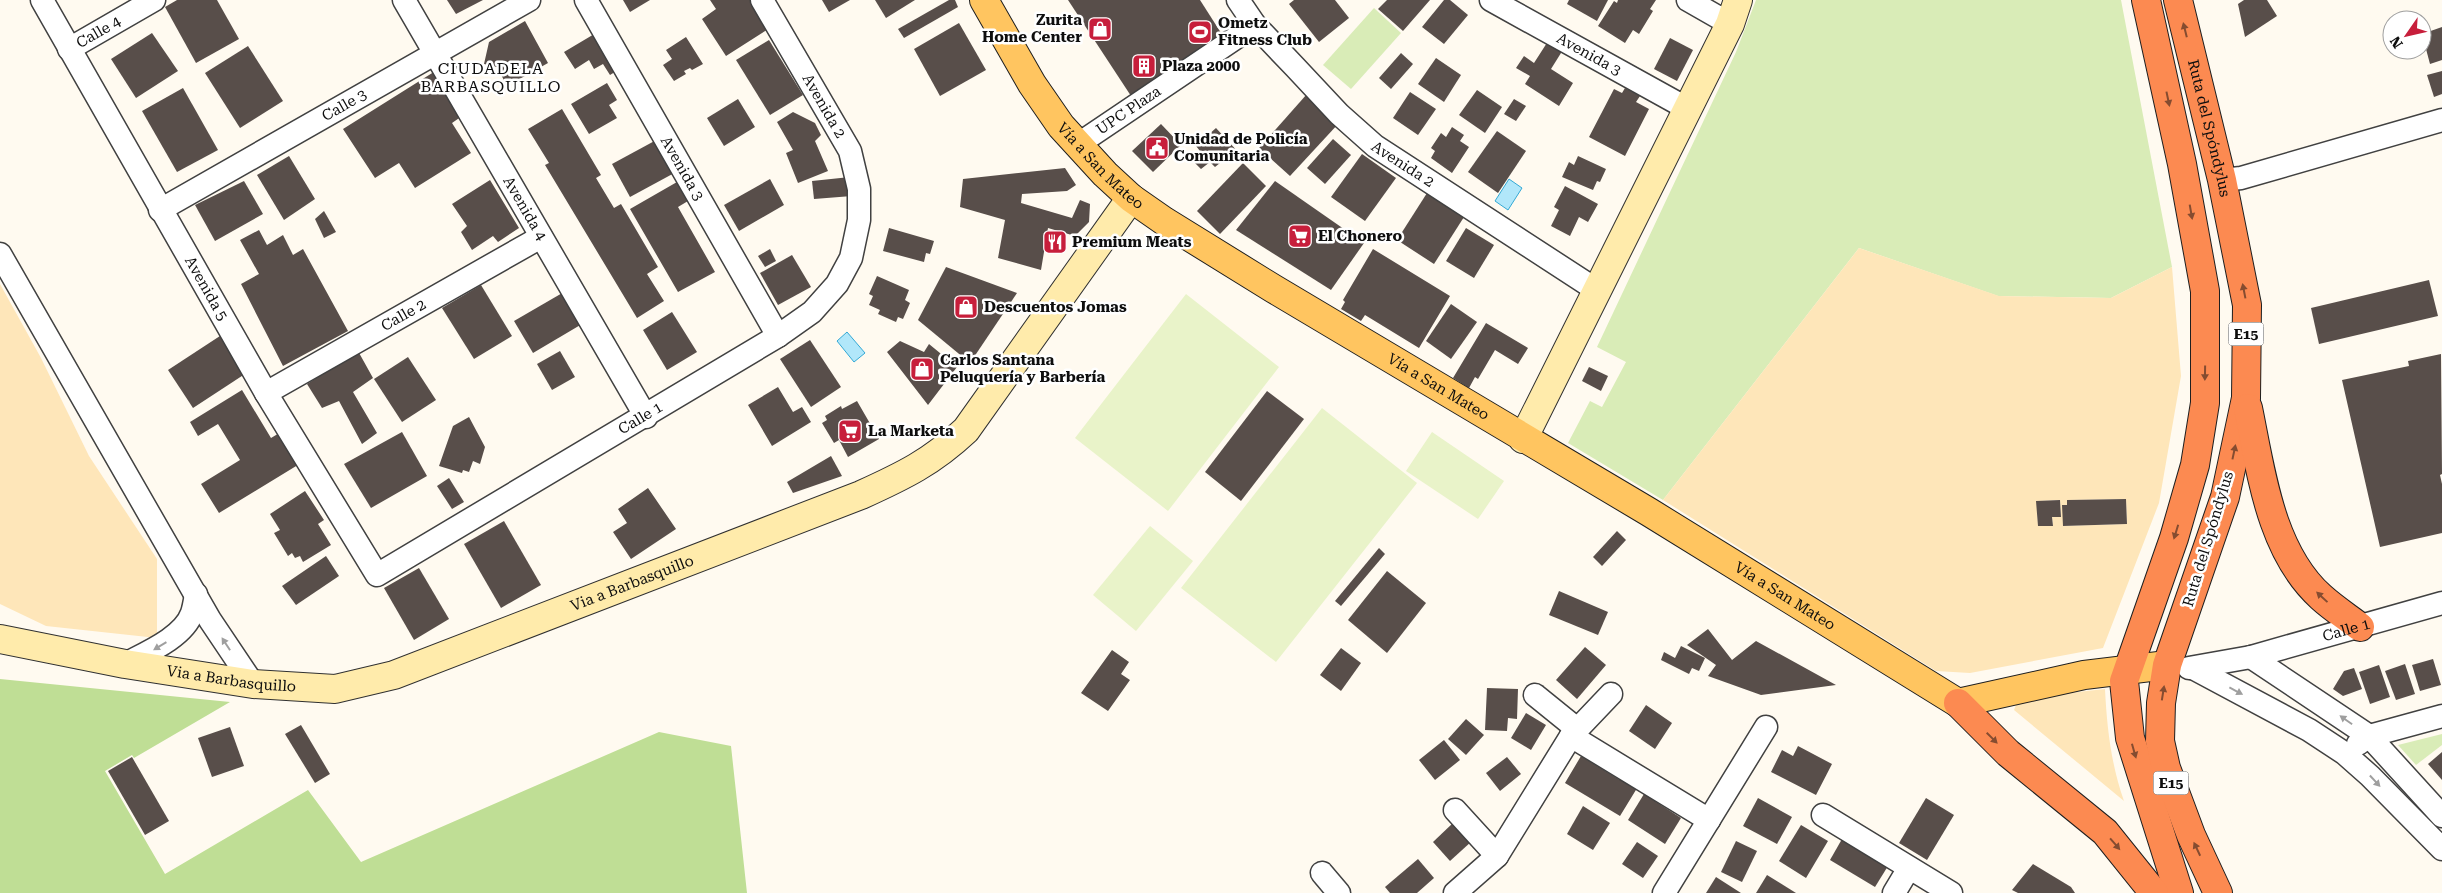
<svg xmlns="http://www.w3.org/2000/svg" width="2442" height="893" font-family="'Roboto Serif',serif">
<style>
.green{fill:#d9ecb7}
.forest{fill:#bfde95}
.sand{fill:#fee6b9;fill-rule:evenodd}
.pitch{fill:#e9f3c9}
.water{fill:#b1e7fa;stroke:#34a9d5}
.building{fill:#584e4a}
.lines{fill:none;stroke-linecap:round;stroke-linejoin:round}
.street-casing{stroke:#414141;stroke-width:25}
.secondary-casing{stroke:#303030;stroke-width:30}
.primary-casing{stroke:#1f1f1f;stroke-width:30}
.highway-casing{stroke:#1f1f1f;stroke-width:30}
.street{stroke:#fff;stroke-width:22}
.secondary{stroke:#ffebab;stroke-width:28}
.primary{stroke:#ffc560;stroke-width:28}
.highway{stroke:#fc8a51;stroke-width:28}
.oneway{fill:#854c30}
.oneway2{fill:#9f9f9f}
.labels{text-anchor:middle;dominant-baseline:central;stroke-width:5;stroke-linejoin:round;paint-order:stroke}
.shield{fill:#fff;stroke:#565656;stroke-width:1}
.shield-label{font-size:14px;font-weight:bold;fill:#0e0e0e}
.poi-label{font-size:15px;font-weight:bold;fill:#0e0e0e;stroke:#fff;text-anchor:start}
.street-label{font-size:15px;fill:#0e0e0e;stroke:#fff}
.neighbourhood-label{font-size:16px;letter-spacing:1px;fill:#0e0e0e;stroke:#fff}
</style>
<rect width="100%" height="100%" fill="#fffaf0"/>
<!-- green -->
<g class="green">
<path d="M1756,0H2121L2172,267L2111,298L1998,296L1859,248L1663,500L1568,443L1590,401L1602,407L1626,362L1597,347L1736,52Z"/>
<path d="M1374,8L1401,33L1351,89L1323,65Z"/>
<path d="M2442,734V745L2416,765L2398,745Z"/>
</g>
<!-- forest -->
<path class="forest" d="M0,679L230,702L134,758L132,755L105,771L165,874L308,790L361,862L659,732L731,746L747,893H0Z"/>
<!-- sand -->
<g class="sand">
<path d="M1859,248L1999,296L2111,298L2172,267L2181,376L2168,451L2159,503L2103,648L1970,673L1936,671L1663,500ZM2126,499L2127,524L2063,526V505H2067V500ZM2060,500L2061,517H2052L2053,526H2038L2037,501Z"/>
<path d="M0,284L41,358L89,456L157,559V638L46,626L0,604Z"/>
<path d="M2105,689C2107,728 2111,764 2124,801L2014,710L2016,705L2032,697Z"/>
</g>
<!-- pitch -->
<g class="pitch">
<path d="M1186,294L1279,367L1168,511L1075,438Z"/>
<path d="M1322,408L1417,483L1276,662L1181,588Z"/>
<path d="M1432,432L1504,481L1478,519L1406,471Z"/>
<path d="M1150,526L1193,561L1136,631L1093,595Z"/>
</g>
<!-- water -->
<g class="water">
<path d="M1509,179L1522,188L1508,210L1495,201Z"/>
<path d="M847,332L865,353L854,362L837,341Z"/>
</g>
<!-- building -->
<g class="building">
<path d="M177,0H217L239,39L196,63L165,7Z"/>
<path d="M447,0H483L456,14Z"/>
<path d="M623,0H650L630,12Z"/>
<path d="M710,0H760L776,24L726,56L702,19L716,9Z"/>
<path d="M822,0H850L829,12Z"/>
<path d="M875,0H915L886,18Z"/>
<path d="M949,0H955L958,7L904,38L898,29Z"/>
<path d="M1068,0H1200L1223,36L1131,96Z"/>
<path d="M1294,0H1335L1349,18L1319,42L1289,4Z"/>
<path d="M1387,0H1430L1403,31L1378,9Z"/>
<path d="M1444,0H1450L1468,15L1444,44L1422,27Z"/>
<path d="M1569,0H1608L1597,21L1567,4Z"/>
<path d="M1618,0H1656L1650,9L1653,11L1639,34L1633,30L1625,43L1598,26L1614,1L1617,3Z"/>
<path d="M2244,0H2267L2277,16L2245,37L2238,4Z"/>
<path d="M525,21L548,63L507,86L497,67L484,64L489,42Z"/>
<path d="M959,23L986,70L940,96L914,49Z"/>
<path d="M2442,27V60L2430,64L2422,34Z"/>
<path d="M601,30L623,67L610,75L603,64L594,69L589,60L575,69L564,52Z"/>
<path d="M152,33L178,71L136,98L111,59Z"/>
<path d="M1552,35L1566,45L1551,69L1573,83L1559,106L1525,84L1530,76L1516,68L1524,56L1534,63Z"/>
<path d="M686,37L703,64L692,70L690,68L684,71L686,74L674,81L663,65L672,59L666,50Z"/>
<path d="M1670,38L1693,50L1677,81L1654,69Z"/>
<path d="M769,40L803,95L770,115L736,60Z"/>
<path d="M248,46L283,101L240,128L205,73Z"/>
<path d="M1401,53L1413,64L1391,89L1379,78Z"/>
<path d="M1436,58L1461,75L1444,102L1418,84Z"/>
<path d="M437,70L465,114L452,123L471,153L415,188L399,163L375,178L343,129Z"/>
<path d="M2442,71V94L2434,97L2427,75Z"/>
<path d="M607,83L617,100L609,105L617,118L589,134L571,104Z"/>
<path d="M183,88L218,150L177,172L142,111Z"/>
<path d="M1625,88L1640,96L1636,102L1649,109L1625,156L1589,137L1614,89L1622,93Z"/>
<path d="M1477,90L1502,107L1485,133L1459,115Z"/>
<path d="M1410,92L1436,109L1418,135L1393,118Z"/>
<path d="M1307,94L1339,123L1290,176L1259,148Z"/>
<path d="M738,99L755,127L724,146L707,118Z"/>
<path d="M1514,99L1526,106L1516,121L1504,114Z"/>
<path d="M562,109L601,175L596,178L614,208L621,204L658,267L647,274L664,301L637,318L545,165L549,163L528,129Z"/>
<path d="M793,112L815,123L821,135L815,141L828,171L798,183L786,153L793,150L777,122Z"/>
<path d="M1161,124L1181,145L1153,172L1132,151Z"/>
<path d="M1452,127L1464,135L1460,141L1469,147L1452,173L1431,158L1435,151L1431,148L1441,133L1446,137Z"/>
<path d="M1216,128L1239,153L1228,162L1225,159L1215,167L1210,162L1201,169L1191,159L1200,151L1196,146Z"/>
<path d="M1497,131L1526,151L1498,193L1468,172Z"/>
<path d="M660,138L678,171L630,197L612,164Z"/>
<path d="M1333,139L1351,155L1325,184L1307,168Z"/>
<path d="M1362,154L1396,178L1365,221L1331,197Z"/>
<path d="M289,156L315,199L284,220L257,175Z"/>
<path d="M1578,156L1606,169L1600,182L1597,181L1593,190L1562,177L1569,162L1574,165Z"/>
<path d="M1243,163L1266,186L1220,234L1197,211Z"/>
<path d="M1065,168L1076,185L1067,191L1022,194L1021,203L1072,218L1080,200L1090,204L1089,222L1075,236L1048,228L1041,270L998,258L1005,220L960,207L963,179Z"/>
<path d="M850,177L852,196L814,199L812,181Z"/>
<path d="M770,179L784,205L739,231L724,205Z"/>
<path d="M490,180L519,228L498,242L493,236L472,250L461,232L467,226L452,204Z"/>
<path d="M244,181L263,214L215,241L195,205Z"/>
<path d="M1275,181L1364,243L1331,290L1236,230Z"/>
<path d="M677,182L688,201L678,207L715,272L678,292L630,209Z"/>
<path d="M1565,186L1598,204L1588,222L1579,217L1570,236L1551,226L1559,210L1554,207Z"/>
<path d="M1427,193L1464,217L1434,264L1397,240Z"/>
<path d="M324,211L336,232L324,238L315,219Z"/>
<path d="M889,228L934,241L930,254L926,253L924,262L883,251Z"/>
<path d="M1466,228L1494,245L1474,278L1446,261Z"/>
<path d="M259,230L267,245L283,235L293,255L303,249L348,331L283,366L241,284L259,274L240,240Z"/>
<path d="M770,249L776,261L765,267L758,256Z"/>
<path d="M1373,249L1450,296L1419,348L1365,315L1361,321L1341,309L1345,302L1343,300Z"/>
<path d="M792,255L811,287L778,305L760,273Z"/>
<path d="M946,267L1017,293L970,363L918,320Z"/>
<path d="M877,276L909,290L905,300L910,303L903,319L898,317L896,322L878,314L880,310L869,305L873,296L869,294Z"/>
<path d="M2429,280L2438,316L2319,344L2311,308Z"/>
<path d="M481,285L512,336L474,359L442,308Z"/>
<path d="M564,292L582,324L533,353L514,321Z"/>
<path d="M1451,304L1477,322L1451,359L1426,341Z"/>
<path d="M672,312L697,352L667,370L643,330Z"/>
<path d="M1486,323L1528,348L1518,364L1495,350L1478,379L1475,377L1469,388L1453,378Z"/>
<path d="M223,334L248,372L193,408L168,370Z"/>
<path d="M810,340L841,387L811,407L780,359Z"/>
<path d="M900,341L924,352L929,344L957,367L928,405L887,352Z"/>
<path d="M358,351L373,378L353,392L377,433L362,444L339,401L322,408L307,384Z"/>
<path d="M560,351L575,377L552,390L537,364Z"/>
<path d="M2441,354L2442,474L2440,475L2442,484V533L2380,547L2342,380L2409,366L2408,361Z"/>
<path d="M408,357L436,400L402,422L374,379Z"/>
<path d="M1589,367L1608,376L1601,391L1582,381Z"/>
<path d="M778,387L793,412L802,407L811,422L772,446L748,405Z"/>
<path d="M242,390L271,438L286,429L306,460L219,513L201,484L240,460L218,424L198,436L190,422Z"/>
<path d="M1267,391L1304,419L1241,501L1205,472Z"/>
<path d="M857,401L879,439L848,457L839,440L834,443L822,423L827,420L825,416L841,406L842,409Z"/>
<path d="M469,417L485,447L480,464L473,461L469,472L463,470L462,473L439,466L453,426Z"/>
<path d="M402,432L427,476L371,508L344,464Z"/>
<path d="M831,456L842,476L793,493L787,482Z"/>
<path d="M449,478L464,502L452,509L437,486Z"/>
<path d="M648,488L676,529L631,559L613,532L627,523L618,509Z"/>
<path d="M305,491L324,520L318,524L331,545L303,562L300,556L295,558L292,553L288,556L274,533L280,530L270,514Z"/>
<path d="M2126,499L2127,524L2063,526L2062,505H2067V500Z"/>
<path d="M2060,500L2061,517H2052L2053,526H2038L2036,501Z"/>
<path d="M504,521L541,585L501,608L464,544Z"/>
<path d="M1617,531L1626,540L1602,566L1593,557Z"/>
<path d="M1379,548L1385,554L1341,606L1335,601Z"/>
<path d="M326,556L339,576L296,605L282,586Z"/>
<path d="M419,568L449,619L414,640L384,588Z"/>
<path d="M1387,571L1426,603L1387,653L1348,620Z"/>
<path d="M1559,591L1608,612L1598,635L1549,615Z"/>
<path d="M1708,629L1732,660L1756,641L1836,685L1761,695L1708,676L1716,665L1687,645Z"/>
<path d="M1681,646L1705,658L1699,671L1692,668L1689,674L1661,660L1664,652L1675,658Z"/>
<path d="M1585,647L1606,665L1577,699L1556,680Z"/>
<path d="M1341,648L1361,663L1341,691L1320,675Z"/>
<path d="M1112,650L1129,662L1121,674L1130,680L1108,711L1081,693Z"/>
<path d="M2433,659L2441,685L2420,691L2412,665Z"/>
<path d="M2405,664L2415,694L2396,700L2385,671Z"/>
<path d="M2379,665L2390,697L2370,704L2359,672Z"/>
<path d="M2354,668L2362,689L2343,696L2333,689L2344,671Z"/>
<path d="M1487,688L1518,689L1517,719L1508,718L1507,731L1485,730Z"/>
<path d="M1646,705L1672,723L1655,749L1629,731Z"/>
<path d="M1526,713L1546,725L1531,750L1511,738Z"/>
<path d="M1466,719L1484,735L1466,755L1448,739Z"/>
<path d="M301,725L330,774L315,783L285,734Z"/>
<path d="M230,727L244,766L212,777L198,738Z"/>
<path d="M1444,740L1460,760L1435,780L1419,760Z"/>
<path d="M1798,746L1832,764L1816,795L1771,772L1782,750L1793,756Z"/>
<path d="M2442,752V780L2428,764Z"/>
<path d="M1581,756L1620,780L1625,769L1642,780L1620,816L1565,783Z"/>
<path d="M132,757L169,821L145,835L108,771Z"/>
<path d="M1507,757L1521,774L1500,791L1486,773Z"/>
<path d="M1644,794L1681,818L1665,844L1628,820Z"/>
<path d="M1758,798L1792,817L1777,844L1743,826Z"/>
<path d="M1926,798L1954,815L1927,860L1899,843Z"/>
<path d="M1583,806L1610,823L1593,850L1567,834Z"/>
<path d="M1454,822L1472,841L1450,861L1433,842Z"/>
<path d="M1801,825L1828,841L1806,878L1779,861Z"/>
<path d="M1842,839L1888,866L1875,887L1830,860Z"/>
<path d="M1736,841L1757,851L1742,882L1721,872Z"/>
<path d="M1637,842L1658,856L1643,878L1622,864Z"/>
<path d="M1418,859L1434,878L1417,893H1390L1385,887Z"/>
<path d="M2033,864L2071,887L2075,893H2018L2012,890Z"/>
<path d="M1767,875L1796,893H1756Z"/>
<path d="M1716,877L1741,893H1706Z"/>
</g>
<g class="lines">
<!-- street casing -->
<g class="street-casing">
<g id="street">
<path id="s1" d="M42,0L266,393L377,575L778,336L812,312L837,284L851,258L859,220V189L850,151L762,0"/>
<path id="s2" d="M404,0L646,417"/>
<path id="s3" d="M586,0L778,336"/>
<path id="s4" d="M1238,0L1255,25L1295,67L1339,114L1375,146L1598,291"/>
<path id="s5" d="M1491,0L1688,109"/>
<path d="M1688,0L1730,24"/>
<path id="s6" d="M69,49L154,0"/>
<path id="s7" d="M1077,145L1255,25"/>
<path d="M2222,180L2241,178L2442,120"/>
<path id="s8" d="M160,210L529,0"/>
<path d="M0,254L210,620L253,684"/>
<path id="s9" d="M266,393L541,237"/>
<path d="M2251,657L2369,736L2442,816"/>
<path d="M125,664C146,653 184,637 192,613C194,607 195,600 196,594"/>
<path id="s10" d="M2189,668L2251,657L2442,603"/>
<path d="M2193,668L2309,730L2344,753L2370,776L2442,849"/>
<path d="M1535,695L1577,729"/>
<path d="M1571,736L1611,694"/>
<path d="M2358,744L2369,736L2442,716"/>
<path d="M1455,810L1497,856"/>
<path d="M1823,815L1951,893"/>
<path d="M1322,873L1339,893"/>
<path d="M1455,893L1497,856L1571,736L1709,820"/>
<path d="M1664,893L1766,727"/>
<path d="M1894,893L1909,868"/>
</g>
</g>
<!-- secondary casing -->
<g class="secondary-casing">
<g id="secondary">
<path d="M1523,439L1730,24L1738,0"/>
<path id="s11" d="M0,639L125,664L253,684L335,689L394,675L861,495C903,476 932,462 966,430L1131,198"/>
</g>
</g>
<!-- primary casing -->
<g class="primary-casing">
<g id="primary">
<path id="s12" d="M984,0L1032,84L1061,126L1105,174L1131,198L1164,221L1274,289L1649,512L1958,703L2084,675L2167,665"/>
</g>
</g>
<!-- highway casing -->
<g class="highway-casing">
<g id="highway">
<path d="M2146,0L2182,164L2205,291V403L2195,465L2174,538L2124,681L2130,738L2179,893"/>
<path id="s13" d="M2178,0L2222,180L2247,305L2246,398L2225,497L2167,665L2161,703L2160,741L2166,768L2191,835L2218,893"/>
<path d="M2248,408C2261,471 2270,551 2321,597C2333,608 2347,617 2360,627"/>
<path d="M1958,703L2008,753L2105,832L2154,893"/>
</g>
</g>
<!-- street -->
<use href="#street" class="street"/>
<!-- secondary -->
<use href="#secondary" class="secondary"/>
<!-- primary -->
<use href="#primary" class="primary"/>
<!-- highway -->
<use href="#highway" class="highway"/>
</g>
<!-- one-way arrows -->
<defs><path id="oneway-solid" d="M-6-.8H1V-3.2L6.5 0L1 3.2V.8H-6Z" transform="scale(1.25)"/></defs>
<g class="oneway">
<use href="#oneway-solid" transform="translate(2185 30) rotate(-104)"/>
<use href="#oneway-solid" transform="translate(2168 99) rotate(78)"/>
<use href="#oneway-solid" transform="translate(2191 212) rotate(80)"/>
<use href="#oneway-solid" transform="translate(2244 291) rotate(-101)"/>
<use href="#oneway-solid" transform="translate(2205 373) rotate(91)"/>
<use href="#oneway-solid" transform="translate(2234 452) rotate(-78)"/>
<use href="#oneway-solid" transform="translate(2176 532) rotate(107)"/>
<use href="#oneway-solid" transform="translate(2322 597) rotate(-137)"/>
<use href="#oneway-solid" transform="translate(2163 693) rotate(-81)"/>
<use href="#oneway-solid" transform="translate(1992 738) rotate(45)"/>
<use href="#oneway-solid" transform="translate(2134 751) rotate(74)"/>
<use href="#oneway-solid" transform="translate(2115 844) rotate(49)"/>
<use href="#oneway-solid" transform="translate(2197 849) rotate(-115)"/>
</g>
<g class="oneway2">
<use href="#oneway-solid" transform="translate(226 644) rotate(-123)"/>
<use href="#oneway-solid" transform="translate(160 646) rotate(149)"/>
<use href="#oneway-solid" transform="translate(2236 691) rotate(28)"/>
<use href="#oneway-solid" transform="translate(2346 720) rotate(-145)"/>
<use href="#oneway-solid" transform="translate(2375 781) rotate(47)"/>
</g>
<!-- icons -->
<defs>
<g id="shop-square" transform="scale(1.25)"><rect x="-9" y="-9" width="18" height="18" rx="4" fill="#c71e3b" stroke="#fff"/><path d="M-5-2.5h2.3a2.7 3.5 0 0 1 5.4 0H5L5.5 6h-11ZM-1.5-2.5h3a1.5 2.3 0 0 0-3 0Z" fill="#fff"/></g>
<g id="stadium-square" transform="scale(1.25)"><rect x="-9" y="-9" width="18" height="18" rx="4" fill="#c71e3b" stroke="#fff"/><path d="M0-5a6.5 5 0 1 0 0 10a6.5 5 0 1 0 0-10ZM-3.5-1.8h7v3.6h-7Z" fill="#fff"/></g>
<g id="building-square" transform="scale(1.25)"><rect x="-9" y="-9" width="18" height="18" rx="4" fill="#c71e3b" stroke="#fff"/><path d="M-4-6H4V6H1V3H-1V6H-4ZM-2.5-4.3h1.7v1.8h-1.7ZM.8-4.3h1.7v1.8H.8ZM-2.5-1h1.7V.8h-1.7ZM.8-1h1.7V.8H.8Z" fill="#fff"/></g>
<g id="civic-square" transform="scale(1.25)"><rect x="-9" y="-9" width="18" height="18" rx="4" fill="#c71e3b" stroke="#fff"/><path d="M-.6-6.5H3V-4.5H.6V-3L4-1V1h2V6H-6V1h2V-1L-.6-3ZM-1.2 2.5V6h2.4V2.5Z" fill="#fff"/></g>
<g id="supermarket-square" transform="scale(1.25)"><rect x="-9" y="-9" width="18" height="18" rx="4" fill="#c71e3b" stroke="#fff"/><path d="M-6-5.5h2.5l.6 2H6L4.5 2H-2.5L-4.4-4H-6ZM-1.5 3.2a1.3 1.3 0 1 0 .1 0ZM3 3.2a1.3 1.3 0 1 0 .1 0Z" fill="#fff"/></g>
<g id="restaurant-square" transform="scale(1.25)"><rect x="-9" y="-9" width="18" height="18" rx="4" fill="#c71e3b" stroke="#fff"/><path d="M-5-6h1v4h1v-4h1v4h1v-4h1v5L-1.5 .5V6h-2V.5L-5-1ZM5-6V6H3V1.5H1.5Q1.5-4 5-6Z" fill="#fff"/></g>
</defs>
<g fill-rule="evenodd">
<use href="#shop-square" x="1100" y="29"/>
<use href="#stadium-square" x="1200" y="32"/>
<use href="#building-square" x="1144" y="66"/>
<use href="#civic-square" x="1157" y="148"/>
<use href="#supermarket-square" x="1300" y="236"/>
<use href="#restaurant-square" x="1055" y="242"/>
<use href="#shop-square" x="966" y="307"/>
<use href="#shop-square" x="922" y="369"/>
<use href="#supermarket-square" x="850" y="431"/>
</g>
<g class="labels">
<!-- shield labels -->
<g class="shield">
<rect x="2228.5" y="322.5" width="35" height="23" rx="4"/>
<rect x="2153.5" y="771.5" width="35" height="23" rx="4"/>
</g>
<g class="shield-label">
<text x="2246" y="334">E15</text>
<text x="2171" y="783">E15</text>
</g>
<!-- poi labels -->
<g class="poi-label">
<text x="1082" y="20" text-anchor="end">Zurita<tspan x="1082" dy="17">Home Center</tspan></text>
<text x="1218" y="23">Ometz<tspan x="1218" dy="17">Fitness Club</tspan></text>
<text x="1162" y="66">Plaza 2000</text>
<text x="1174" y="139">Unidad de Policía<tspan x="1174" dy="17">Comunitaria</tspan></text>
<text x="1318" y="236">El Chonero</text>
<text x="1072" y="242">Premium Meats</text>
<text x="984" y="307">Descuentos Jomas</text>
<text x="940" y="360">Carlos Santana<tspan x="940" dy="17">Peluquería y Barbería</tspan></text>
<text x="868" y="431">La Marketa</text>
</g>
<!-- street labels -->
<g class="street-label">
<text stroke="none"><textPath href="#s6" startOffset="34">Calle 4</textPath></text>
<text stroke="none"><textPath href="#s5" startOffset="112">Avenida 3</textPath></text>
<text stroke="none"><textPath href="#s8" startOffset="212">Calle 3</textPath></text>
<text transform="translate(824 106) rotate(60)">Avenida 2</text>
<text stroke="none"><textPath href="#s7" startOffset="62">UPC Plaza</textPath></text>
<text stroke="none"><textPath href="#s13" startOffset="132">Ruta del Spóndylus</textPath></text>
<text stroke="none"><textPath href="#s12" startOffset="204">Vía a San Mateo</textPath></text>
<text stroke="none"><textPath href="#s4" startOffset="234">Avenida 2</textPath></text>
<text stroke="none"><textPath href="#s3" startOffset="194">Avenida 3</textPath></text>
<text stroke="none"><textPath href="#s2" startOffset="241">Avenida 4</textPath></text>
<text stroke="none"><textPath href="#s1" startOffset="332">Avenida 5</textPath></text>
<text stroke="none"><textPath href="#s9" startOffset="158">Calle 2</textPath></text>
<text stroke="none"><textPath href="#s12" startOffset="609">Vía a San Mateo</textPath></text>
<text stroke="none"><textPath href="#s1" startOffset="972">Calle 1</textPath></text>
<text transform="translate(2208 539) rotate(-73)">Ruta del Spóndylus</text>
<text stroke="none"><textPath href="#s11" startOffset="655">Via a Barbasquillo</textPath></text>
<text stroke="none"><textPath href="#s12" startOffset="1014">Vía a San Mateo</textPath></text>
<text stroke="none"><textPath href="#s10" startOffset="162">Calle 1</textPath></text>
<text stroke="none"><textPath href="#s11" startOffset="235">Via a Barbasquillo</textPath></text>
</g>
<!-- neighbourhood labels -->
<g class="neighbourhood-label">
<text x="491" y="68">CIUDADELA<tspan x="491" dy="18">BARBASQUILLO</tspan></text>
</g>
</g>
<!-- north arrow -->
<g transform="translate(2407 35) rotate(236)"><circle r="24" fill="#ffffff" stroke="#9f9f9f"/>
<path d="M0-4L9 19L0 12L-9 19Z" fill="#c71e3b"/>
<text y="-8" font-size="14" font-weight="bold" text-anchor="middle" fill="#0e0e0e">N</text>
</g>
</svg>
